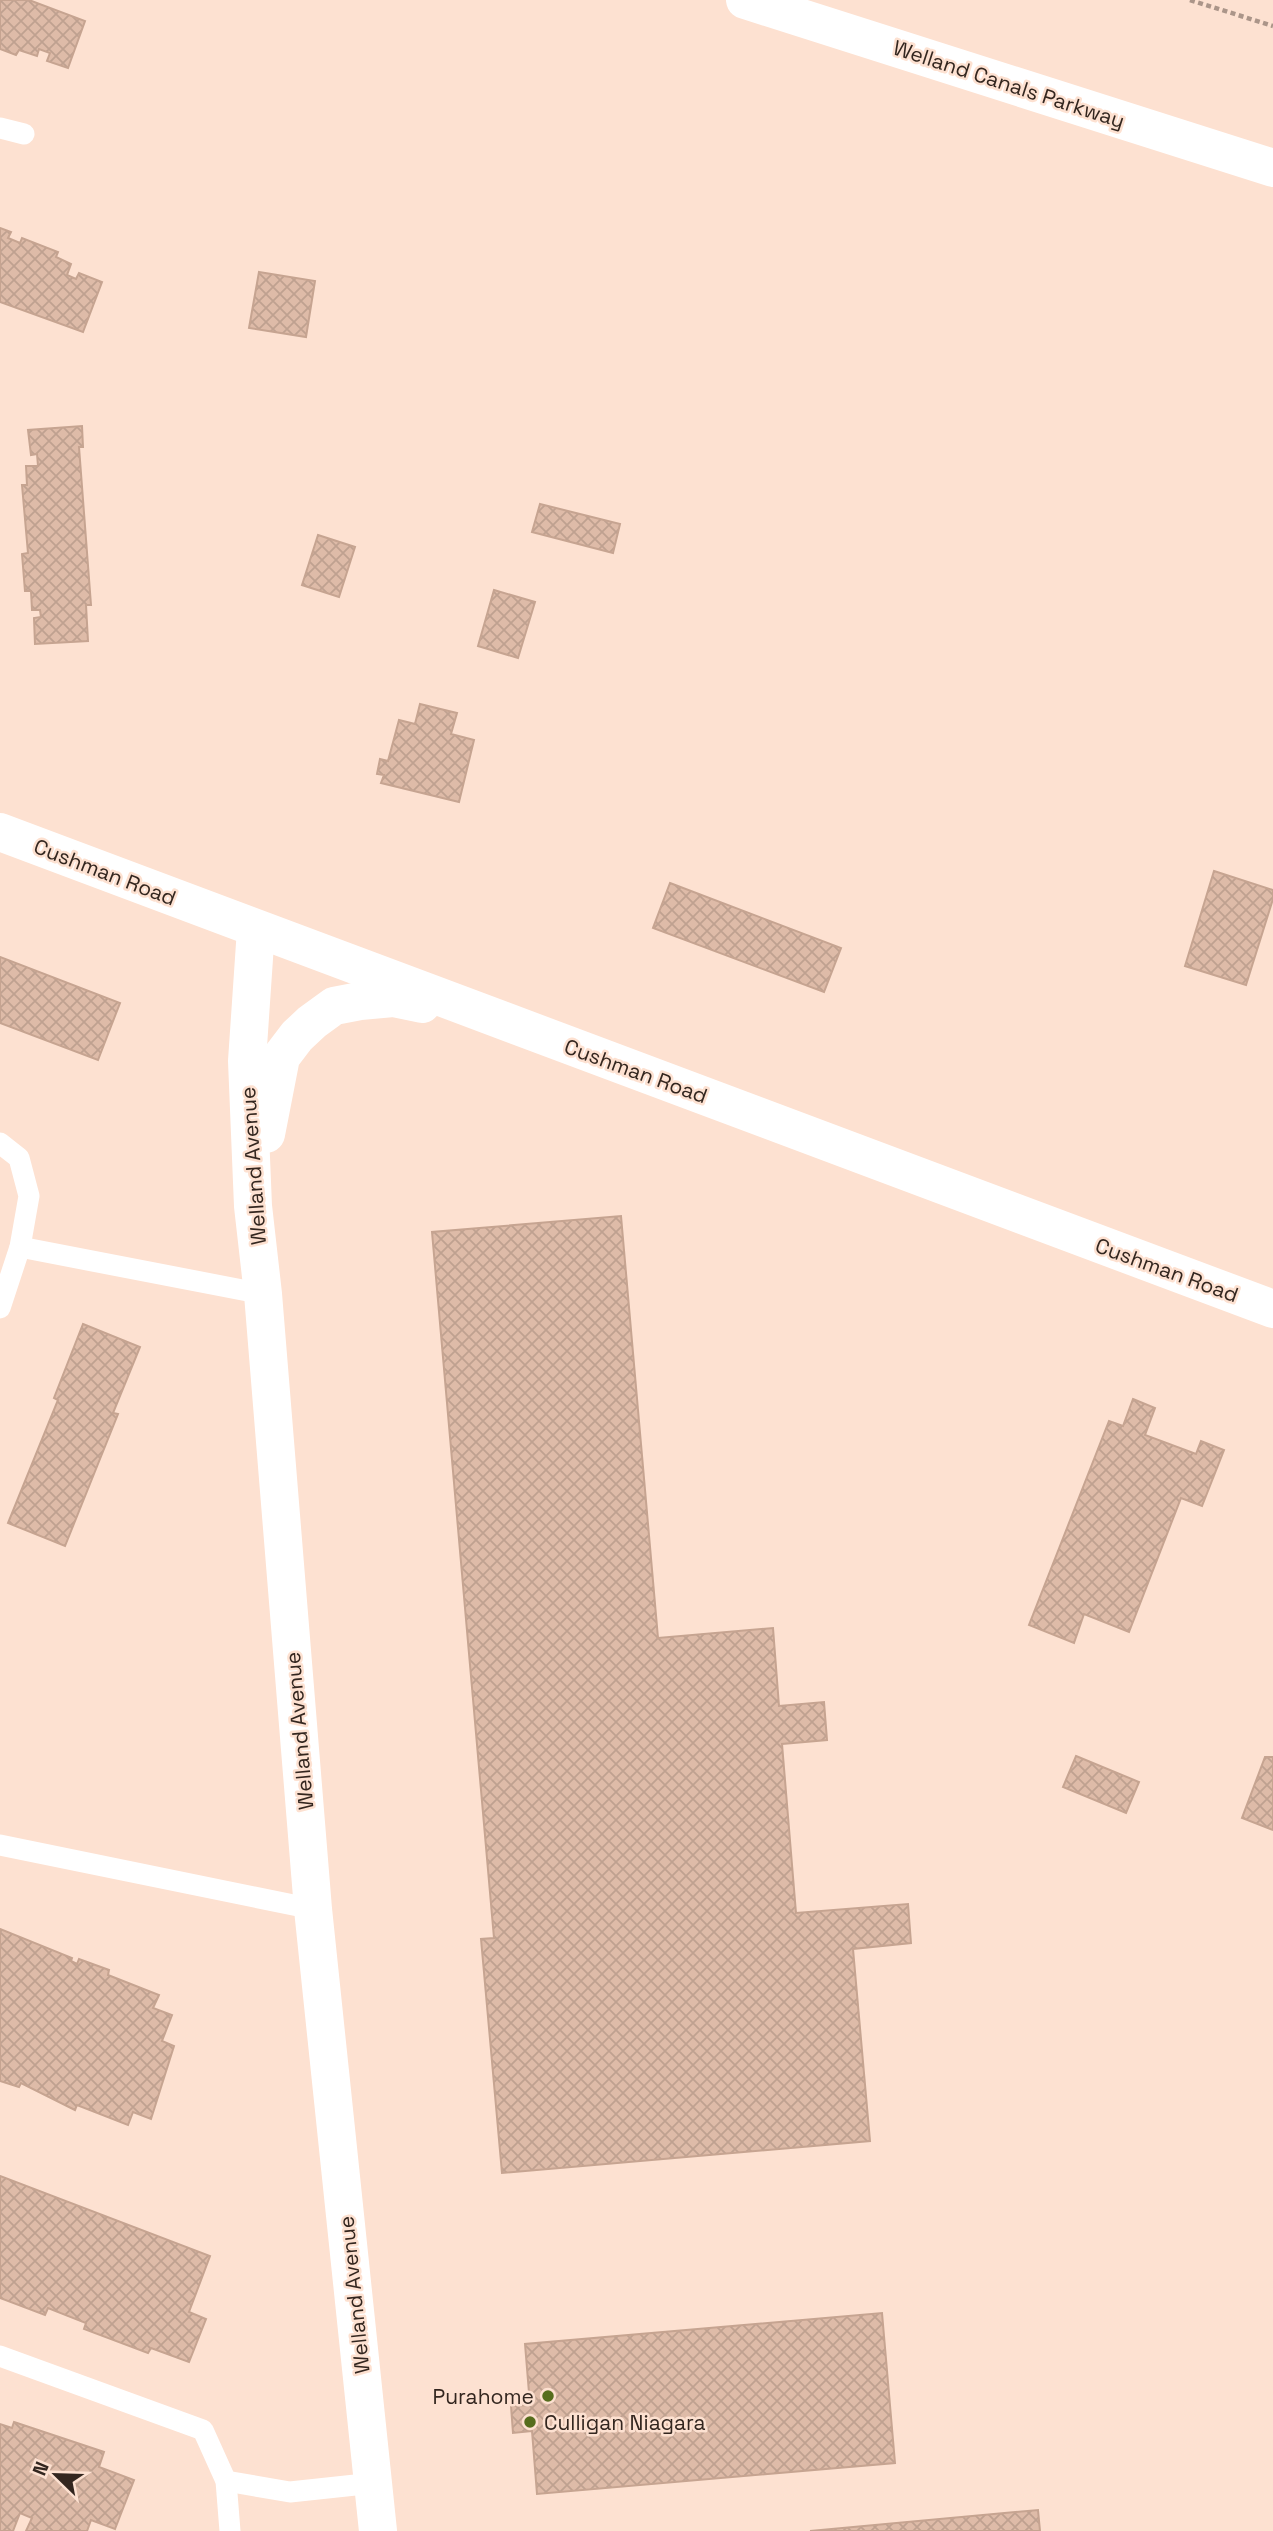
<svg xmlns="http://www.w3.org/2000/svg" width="1273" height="2531" font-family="'Space Grotesk',sans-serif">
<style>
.building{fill:url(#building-cross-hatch);stroke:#c6a491;stroke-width:2}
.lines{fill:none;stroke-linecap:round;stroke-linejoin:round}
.path{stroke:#ab9589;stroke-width:4.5;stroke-dasharray:5 3.5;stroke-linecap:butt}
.lane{stroke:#fff;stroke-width:21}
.secondary{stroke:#fff;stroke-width:38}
.poi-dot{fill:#566d1d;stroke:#fde1d1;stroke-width:2.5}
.labels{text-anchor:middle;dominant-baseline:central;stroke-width:5;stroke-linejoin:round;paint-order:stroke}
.street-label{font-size:21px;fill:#33261f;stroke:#fde1d1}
.poi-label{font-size:21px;fill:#33261f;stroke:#fde1d1;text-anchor:end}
</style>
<defs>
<pattern id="building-cross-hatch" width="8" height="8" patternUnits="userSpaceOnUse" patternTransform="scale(1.75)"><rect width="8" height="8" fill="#debba8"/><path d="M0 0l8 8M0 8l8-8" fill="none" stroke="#bfa190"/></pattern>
</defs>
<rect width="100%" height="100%" fill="#fde1d1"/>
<!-- building -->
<g class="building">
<path d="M0,0H29L85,21L68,68L47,61L50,53L39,49L37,56L19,50L16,55L0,49Z"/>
<path d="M0,228L11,232L8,238L20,243L22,238L58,252L56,257L71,264L67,275L76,279L79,273L102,282L83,332L0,302Z"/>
<path d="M259,272L315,281L306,337L249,328Z"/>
<path d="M82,426L83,447H79L91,605H86L88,641L35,644L34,618L41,617L40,610H32L31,591H25L22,554L28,553L22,485H27L26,466H38L37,454L31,455L28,430Z"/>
<path d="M540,504L620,524L613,553L532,532Z"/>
<path d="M318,535L355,547L339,597L302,585Z"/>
<path d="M494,590L535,602L518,658L478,646Z"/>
<path d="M420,704L457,713L451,734L474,740L459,802L381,783L384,775L377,774L380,759L388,761L399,720L415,724Z"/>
<path d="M1214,871L1273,890V899L1246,985L1185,966Z"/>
<path d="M670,883L841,948L824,992L653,928Z"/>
<path d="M0,957L120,1003L98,1060L0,1023Z"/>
<path d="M621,1216L658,1638L773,1628L779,1706L824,1702L827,1740L782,1744L796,1913L908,1904L911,1943L853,1949L870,2141L502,2173L481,1939L494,1938L432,1232Z"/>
<path d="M83,1324L140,1347L113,1413L118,1414L65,1546L8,1523L58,1400L54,1398Z"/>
<path d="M1133,1399L1155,1408L1145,1435L1196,1454L1201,1441L1224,1450L1202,1506L1181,1498L1129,1632L1084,1614L1074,1643L1029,1625L1109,1421L1123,1426Z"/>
<path d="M1076,1756L1139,1782L1126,1813L1063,1787Z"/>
<path d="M1265,1757H1273V1830L1242,1818Z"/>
<path d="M0,1929L72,1958L71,1961L77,1964L79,1959L109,1970L108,1975L159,1995L153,2008L172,2015L162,2041L174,2046L151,2119L133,2112L128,2125L77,2105L75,2110L21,2083L19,2087L0,2081Z"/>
<path d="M0,2176L210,2256L189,2312L206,2319L189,2362L151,2348L148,2353L84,2329L86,2323L48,2308L45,2315L0,2298Z"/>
<path d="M882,2313L895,2463L537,2494L532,2431L513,2433L511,2406L530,2405L525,2344Z"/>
<path d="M14,2422L104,2452L99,2467L134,2480L115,2529L91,2520L87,2531H26L32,2518L20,2513L13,2531H0V2424L12,2428Z"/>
<path d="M1038,2510L1040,2531H810Z"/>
</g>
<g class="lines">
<!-- path -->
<path class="path" d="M1190,0L1273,26"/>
<!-- lane -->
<g class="lane">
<path d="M0,128L24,134"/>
<path d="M0,1143L19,1158L29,1196L20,1247L0,1308"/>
<path d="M20,1247L263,1294"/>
<path d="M0,1845L313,1909"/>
<path d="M0,2356L203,2430L226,2481L230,2531"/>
<path d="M226,2481L290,2492L374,2483"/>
</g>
<!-- secondary -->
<g class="secondary">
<path d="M745,0L1273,168"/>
<path d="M0,832L1273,1309"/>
<path d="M256,929L247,1061L253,1206L263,1294L313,1909L378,2531"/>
<path d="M266,1134L281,1057L297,1036L312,1022L334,1006L360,1001L393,998L422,1004"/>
</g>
</g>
<!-- markers -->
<g class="poi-dot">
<circle cx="548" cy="2396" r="7"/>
<circle cx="530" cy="2422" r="7"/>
</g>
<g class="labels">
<!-- street labels -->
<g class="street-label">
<text transform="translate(1009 84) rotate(18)">Welland Canals Parkway</text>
<text transform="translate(105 872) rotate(21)">Cushman Road</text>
<text transform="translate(636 1071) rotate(20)">Cushman Road</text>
<text transform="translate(253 1166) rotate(-94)">Welland Avenue</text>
<text transform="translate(1167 1270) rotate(20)">Cushman Road</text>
<text transform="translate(299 1731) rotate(-95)">Welland Avenue</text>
<text transform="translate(354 2295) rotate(-96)">Welland Avenue</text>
</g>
<!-- poi labels -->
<g class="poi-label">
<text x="534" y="2396">Purahome</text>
<text x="544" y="2422" text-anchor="start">Culligan Niagara</text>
</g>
</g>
<!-- north arrow -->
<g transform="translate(56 2475) rotate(293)" stroke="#fde1d1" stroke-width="5" paint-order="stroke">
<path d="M0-5L12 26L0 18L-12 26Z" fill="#33261f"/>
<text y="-10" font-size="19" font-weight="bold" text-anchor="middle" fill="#33261f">N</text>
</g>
</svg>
